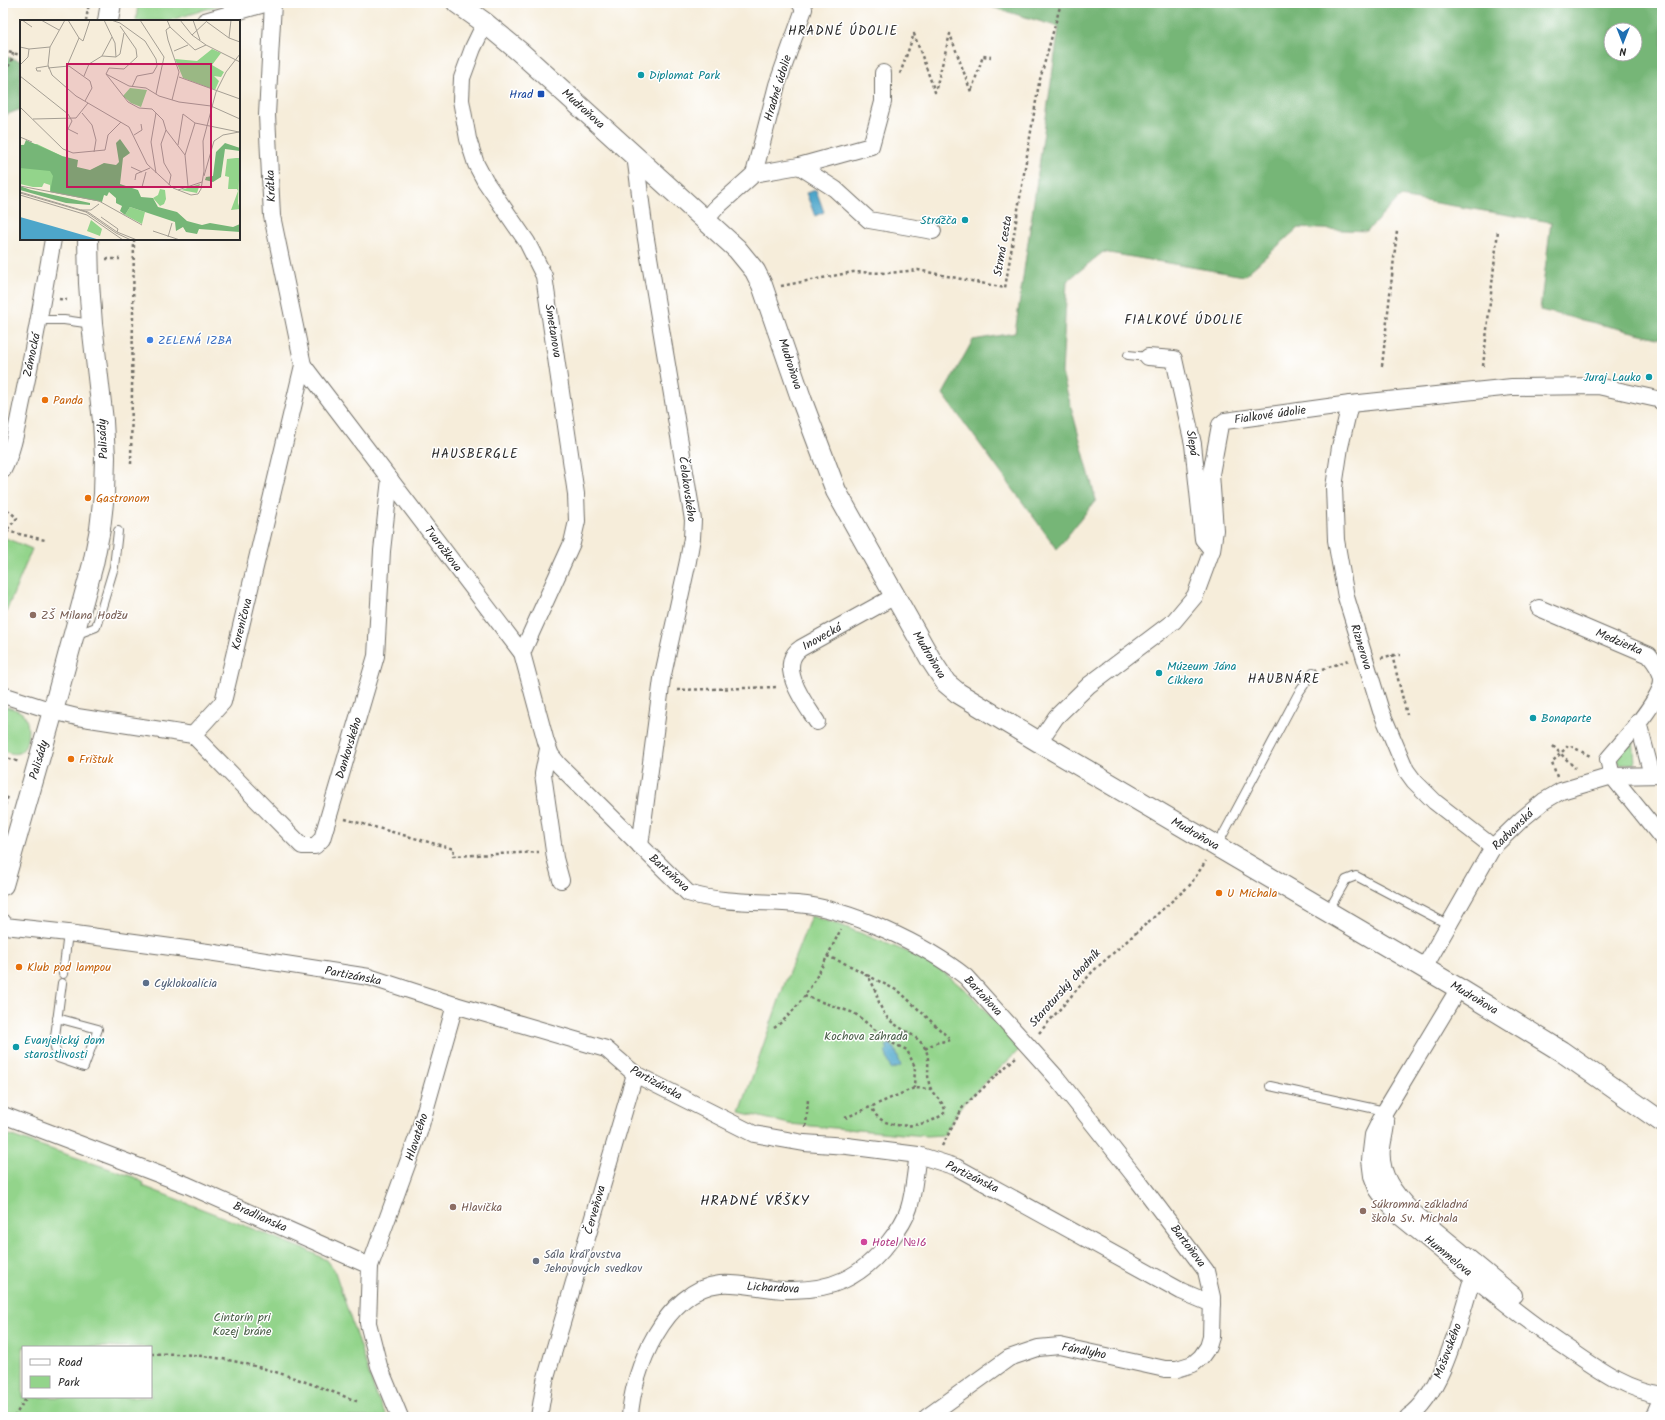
<svg xmlns="http://www.w3.org/2000/svg" width="1665" height="1420" font-family="Kalam,sans-serif">
<style>
.green{fill:#93d48b;stroke:#5f805b;fill-rule:evenodd}
.forest{fill:#76b677;stroke:#507051;fill-rule:evenodd}
.water{fill:#4da6ca;stroke:#3c687a}
.lines{fill:none;stroke-linecap:round;stroke-linejoin:round}
.service-casing{stroke:#726f68;stroke-width:10}
.minor-casing{stroke:#726f68;stroke-width:18}
.tertiary-casing{stroke:#726f68;stroke-width:22}
.path{stroke:#726f68;stroke-width:2.5;stroke-dasharray:3 3;stroke-linecap:butt}
.service{stroke:#fff;stroke-width:8}
.minor{stroke:#fff;stroke-width:16}
.tertiary{stroke:#fff;stroke-width:20}
.culture-dot{fill:#0f9aa8;stroke:#fff;stroke-width:1.5}
.transit-dot{fill:#1a4fb4;stroke:#fff;stroke-width:1.5}
.shop-dot{fill:#3f7fe0;stroke:#fff;stroke-width:1.5}
.food-dot{fill:#e8710a;stroke:#fff;stroke-width:1.5}
.education-dot{fill:#8d6e63;stroke:#fff;stroke-width:1.5}
.service-dot{fill:#5c6f8a;stroke:#fff;stroke-width:1.5}
.hotel-dot{fill:#d1479c;stroke:#fff;stroke-width:1.5}
.worship-dot{fill:#6b7280;stroke:#fff;stroke-width:1.5}
.labels{text-anchor:middle;dominant-baseline:central;stroke-width:3;stroke-linejoin:round;paint-order:stroke}
.culture-label{font-size:12px;fill:#0d838f;stroke:#fff;text-anchor:start}
.street-label{font-size:12px;fill:#2b2b2b;stroke:#fff}
.transit-label{font-size:12px;fill:#164399;stroke:#fff;text-anchor:end}
.shop-label{font-size:12px;fill:#366cbe;stroke:#fff;text-anchor:start}
.food-label{font-size:12px;fill:#c56008;stroke:#fff;text-anchor:start}
.education-label{font-size:12px;fill:#785e54;stroke:#fff;text-anchor:start}
.service-label{font-size:12px;fill:#4e5e75;stroke:#fff;text-anchor:start}
.park-label{font-size:12px;fill:#4a5e48;stroke:#fff}
.hotel-label{font-size:12px;fill:#b23c85;stroke:#fff;text-anchor:start}
.worship-label{font-size:12px;fill:#5b616d;stroke:#fff;text-anchor:start}
.neighbourhood-label{font-size:13px;letter-spacing:1px;fill:#2b2b2b;stroke:#fff}
.quarter-label{font-size:14px;letter-spacing:1px;fill:#2b2b2b;stroke:#fff}
.inset-road{fill:none;stroke:#a59f94;stroke-width:1}
.view{fill:#c2185b;fill-opacity:0.15;stroke:#c2185b;stroke-width:2}
.inset-edge{fill:none;stroke:#2b2b2b;stroke-width:2}
</style>
<rect width="100%" height="100%" fill="#fff"/>
<filter id="ink" filterUnits="userSpaceOnUse"><feTurbulence type="fractalNoise" baseFrequency=".025" numOctaves="2"/><feDisplacementMap in="SourceGraphic" scale="8" xChannelSelector="R" yChannelSelector="G"/><feConvolveMatrix kernelMatrix="1 2 1 2 8 2 1 2 1" color-interpolation-filters="sRGB"/></filter>
<filter id="wash" filterUnits="userSpaceOnUse"><feTurbulence type="fractalNoise" baseFrequency=".012" numOctaves="4" result="noise"/><feDisplacementMap in="SourceGraphic" scale="16" xChannelSelector="R" yChannelSelector="G"/><feGaussianBlur stdDeviation="0.9" result="paint"/><feColorMatrix in="noise" values="0 0 0 0 0 0 0 0 0 0 0 0 0 0 0 0 0 1.4 0 .05"/><feComposite in="paint" operator="in"/></filter>
<g filter="url(#wash)">
<rect width="100%" height="100%" fill="#f6edda"/>
<!-- green -->
<g class="green">
<path d="M138,3H226L168,21H136Z"/>
<path d="M3,537L32,549L6,612L3,611Z"/>
<path d="M3,706C9,708 18,709 23,714C31,722 29,750 18,753C14,755 7,752 3,750Z"/>
<path d="M1633,737L1635,763L1621,765L1618,762V754Z"/>
<path d="M811,916L843,926L930,961L970,994L1020,1049L961,1106L944,1135L926,1136L789,1124L740,1112L786,980Z"/>
<path d="M3,1133L134,1177L144,1183L143,1186L307,1250L326,1260L335,1272L376,1395L387,1417H3ZM23,1347H151V1397H23Z"/>
</g>
<!-- forest -->
<g class="forest">
<path d="M978,3H1662V339L1540,310L1551,222L1400,197L1367,231L1298,228L1244,276L1103,252L1067,281L1062,373L1096,500L1057,549L943,394L973,340L1015,333L1059,27ZM1611,30H1635V54H1611Z"/>
<path d="M3,56L21,61V109L3,116Z"/>
</g>
<!-- water -->
<g class="water">
<path d="M816,190L824,212L815,216L806,193Z"/>
<path d="M891,1044L893,1048H895L901,1066L891,1070L885,1051L887,1050L885,1046Z"/>
</g>
</g>
<g filter="url(#ink)">
<g class="lines">
<!-- service casing -->
<g class="service-casing">
<g id="service">
<path d="M39,320H64L92,324"/>
<path d="M1128,355L1148,357"/>
<path d="M75,635L96,627L114,567L118,531"/>
<path d="M1217,846L1298,694L1313,672"/>
<path d="M1328,911L1346,880L1356,876L1449,925"/>
<path d="M63,974L68,933"/>
<path d="M57,1018L98,1029L84,1067L58,1058L54,1044L62,983"/>
<path d="M1270,1086L1385,1111"/>
</g>
</g>
<!-- minor casing -->
<g class="minor-casing">
<g id="minor">
<path d="M205,21L268,3"/>
<path d="M485,23L473,48L462,78L461,100L468,139L476,164L485,181L527,242L544,276L576,494L577,521L572,543L522,653"/>
<path d="M635,155L645,233L693,520L692,538L688,561L662,679L640,846"/>
<path d="M799,166L835,189L869,220L933,231"/>
<path d="M754,174L777,85L804,9L800,3"/>
<path d="M705,221L716,208L754,174L799,166L871,146L883,102V73"/>
<path d="M1148,357L1174,359L1193,444L1203,539L1212,550"/>
<path d="M303,365L522,653L546,742L551,755L559,765L688,893C723,904 762,901 797,904C849,908 926,945 966,977L1056,1077L1136,1178L1206,1271L1212,1297L1211,1337L1208,1347L1201,1357L1193,1364L1177,1369H1165L1060,1346L1038,1348L1009,1358L927,1417"/>
<path d="M1350,404L1340,447L1334,487L1336,540L1346,597L1381,711L1406,770L1414,781L1435,802L1493,847"/>
<path d="M3,470C15,447 18,418 24,393C35,342 44,291 53,239"/>
<path d="M1539,608L1649,655C1654,661 1661,670 1662,679C1663,699 1622,742 1608,759L1612,776L1662,838"/>
<path d="M3,695L53,711L77,717L193,735"/>
<path d="M817,722C806,705 775,665 801,648L895,596"/>
<path d="M1638,722L1652,775"/>
<path d="M193,735L223,702L303,365L272,216L267,115L273,3"/>
<path d="M193,735L302,846H315L322,839L376,656L382,551L390,479"/>
<path d="M1039,742L1056,717L1089,685L1174,621L1195,596L1212,550L1215,530L1211,474L1220,425L1225,421L1350,404L1512,387L1598,386L1657,399L1662,402"/>
<path d="M548,749L543,774L555,858L561,880"/>
<path d="M3,922L5,926L68,933L215,953L369,977L455,1005L606,1049L635,1074L754,1134L804,1143L847,1146L918,1155L956,1167L1181,1291L1212,1304"/>
<path d="M1424,968L1493,847L1522,819L1544,801L1561,791L1612,776L1662,775"/>
<path d="M1459,988L1385,1111L1373,1135L1370,1160L1372,1176L1377,1189L1384,1199L1400,1217C1456,1262 1510,1310 1570,1350C1599,1370 1626,1390 1662,1395"/>
<path d="M3,1115L187,1185L370,1266"/>
<path d="M1386,1121C1386,1130 1383,1139 1382,1148C1379,1174 1395,1194 1412,1211L1514,1295"/>
<path d="M400,1417L379,1366L368,1323L370,1266L419,1132L455,1005"/>
<path d="M539,1417L545,1381L635,1074"/>
<path d="M630,1417C632,1370 666,1289 720,1284C740,1282 766,1290 787,1290C831,1291 861,1278 889,1242C897,1232 905,1221 909,1208C914,1192 915,1172 918,1155"/>
<path d="M1408,1417C1444,1393 1460,1316 1473,1277"/>
<path d="M1654,1417L1662,1398"/>
</g>
</g>
<!-- tertiary casing -->
<g class="tertiary-casing">
<g id="tertiary">
<path d="M457,3L485,23L520,52L737,249L755,271L762,285L802,401L836,491L931,660L946,683L958,693L1039,742L1463,991L1561,1051L1662,1122"/>
<path d="M108,21L111,3"/>
<path d="M3,885L53,711L93,564L100,529L104,494L105,457L103,421L92,324L89,283L88,239"/>
</g>
</g>
<!-- path -->
<g class="path">
<path d="M86,21L89,3"/>
<path d="M3,51L21,55"/>
<path d="M3,70C10,67 12,60 13,53"/>
<path d="M900,74L914,34L935,92L950,34L971,92L983,56L991,57"/>
<path d="M106,259H120"/>
<path d="M781,286L853,272L888,273L918,270L1005,288L1039,83L1061,3"/>
<path d="M59,299L67,300"/>
<path d="M1382,366L1397,231"/>
<path d="M1483,366L1498,230"/>
<path d="M131,464L134,239"/>
<path d="M3,495L6,490"/>
<path d="M3,506L17,518L6,531L45,540"/>
<path d="M1392,655L1407,715"/>
<path d="M1381,658L1392,655H1400"/>
<path d="M1323,669L1349,660"/>
<path d="M677,690L778,687"/>
<path d="M1553,746L1575,768"/>
<path d="M3,757L20,762"/>
<path d="M1557,777L1552,762L1569,745L1592,757"/>
<path d="M3,811L8,796"/>
<path d="M345,819L454,849L453,856L539,852"/>
<path d="M827,956C838,961 861,969 868,977C877,987 877,1005 886,1016C897,1030 918,1033 926,1050C931,1062 925,1077 931,1089C935,1098 945,1102 945,1112C931,1128 877,1134 872,1106"/>
<path d="M867,975L900,992L951,1040L935,1043L925,1049"/>
<path d="M804,996L854,1013L892,1043L907,1050L915,1067L914,1088"/>
<path d="M774,1028C807,1004 823,964 841,929"/>
<path d="M1039,1033L1093,971L1190,885L1206,861"/>
<path d="M845,1118L914,1088L931,1089"/>
<path d="M806,1127L808,1099"/>
<path d="M942,1146L963,1107L1016,1057"/>
<path d="M151,1354C227,1351 289,1375 359,1402"/>
<path d="M14,1417L27,1397"/>
</g>
<!-- service -->
<use href="#service" class="service"/>
<!-- minor -->
<use href="#minor" class="minor"/>
<!-- tertiary -->
<use href="#tertiary" class="tertiary"/>
</g>
</g>
<!-- markers -->
<g class="culture-dot">
<circle cx="641" cy="75" r="4"/>
<circle cx="965" cy="220" r="4"/>
<circle cx="1649" cy="377" r="4"/>
<circle cx="1159" cy="673" r="4"/>
<circle cx="1533" cy="718" r="4"/>
<circle cx="16" cy="1047" r="4"/>
</g>
<rect class="transit-dot" x="537" y="90" width="8" height="8" rx="2"/>
<circle class="shop-dot" cx="150" cy="340" r="4"/>
<g class="food-dot">
<circle cx="45" cy="400" r="4"/>
<circle cx="88" cy="498" r="4"/>
<circle cx="71" cy="759" r="4"/>
<circle cx="1219" cy="893" r="4"/>
<circle cx="19" cy="967" r="4"/>
</g>
<g class="education-dot">
<circle cx="33" cy="615" r="4"/>
<circle cx="453" cy="1207" r="4"/>
<circle cx="1363" cy="1211" r="4"/>
</g>
<circle class="service-dot" cx="146" cy="983" r="4"/>
<circle class="hotel-dot" cx="864" cy="1242" r="4"/>
<circle class="worship-dot" cx="536" cy="1261" r="4"/>
<g class="labels">
<!-- culture labels -->
<g class="culture-label">
<text x="649" y="75">Diplomat Park</text>
<text x="957" y="220" text-anchor="end">Strážča</text>
<text x="1641" y="377" text-anchor="end">Juraj Lauko</text>
<text x="1167" y="666">Múzeum Jána<tspan x="1167" dy="14">Cikkera</tspan></text>
<text x="1541" y="718">Bonaparte</text>
<text x="24" y="1040">Evanjelický dom<tspan x="24" dy="14">starostlivosti</tspan></text>
</g>
<!-- street labels -->
<g class="street-label">
<text transform="translate(778 88) rotate(-73)">Hradné údolie</text>
<text transform="translate(583 109) rotate(42)">Mudroňova</text>
<text transform="translate(271 186) rotate(-93)">Krátka</text>
<text transform="translate(1003 246) rotate(-80)">Strmá cesta</text>
<text transform="translate(553 331) rotate(81)">Smetanova</text>
<text transform="translate(32 355) rotate(-78)">Zámocká</text>
<text transform="translate(790 364) rotate(72)">Mudroňova</text>
<text transform="translate(1270 415) rotate(-8)">Fialkové údolie</text>
<text transform="translate(103 439) rotate(-93)">Palisády</text>
<text transform="translate(1192 443) rotate(81)">Slepá</text>
<text transform="translate(687 489) rotate(82)">Čelakovského</text>
<text transform="translate(443 549) rotate(53)">Tvarožkova</text>
<text transform="translate(242 624) rotate(-76)">Koreničova</text>
<text transform="translate(822 637) rotate(-29)">Inovecká</text>
<text transform="translate(1619 642) rotate(23)">Medzierka</text>
<text transform="translate(1361 647) rotate(73)">Riznerova</text>
<text transform="translate(929 655) rotate(59)">Mudroňova</text>
<text transform="translate(349 748) rotate(-73)">Dankovského</text>
<text transform="translate(39 760) rotate(-74)">Palisády</text>
<text transform="translate(1513 830) rotate(-44)">Radvanská</text>
<text transform="translate(1195 834) rotate(30)">Mudroňova</text>
<text transform="translate(669 873) rotate(42)">Bartoňova</text>
<text transform="translate(353 976) rotate(11)">Partizánska</text>
<text transform="translate(1065 988) rotate(-48)">Staroturský chodník</text>
<text transform="translate(983 996) rotate(47)">Bartoňova</text>
<text transform="translate(1474 998) rotate(31)">Mudroňova</text>
<text transform="translate(656 1083) rotate(29)">Partizánska</text>
<text transform="translate(417 1137) rotate(-72)">Hlavatého</text>
<text transform="translate(972 1177) rotate(26)">Partizánska</text>
<text transform="translate(595 1210) rotate(-74)">Červeňova</text>
<text transform="translate(260 1217) rotate(24)">Bradlianska</text>
<text transform="translate(1188 1246) rotate(53)">Bartoňova</text>
<text transform="translate(1448 1256) rotate(39)">Hummelova</text>
<text transform="translate(773 1288) rotate(3)">Lichardova</text>
<text transform="translate(1084 1351) rotate(11)">Fándlyho</text>
<text transform="translate(1448 1351) rotate(-69)">Mošovského</text>
</g>
<!-- transit labels -->
<g class="transit-label">
<text x="533" y="94">Hrad</text>
</g>
<!-- shop labels -->
<g class="shop-label">
<text x="158" y="340">ZELENÁ IZBA</text>
</g>
<!-- food labels -->
<g class="food-label">
<text x="53" y="400">Panda</text>
<text x="96" y="498">Gastronom</text>
<text x="79" y="759">Frištuk</text>
<text x="1227" y="893">U Michala</text>
<text x="27" y="967">Klub pod lampou</text>
</g>
<!-- education labels -->
<g class="education-label">
<text x="41" y="615">ZŠ Milana Hodžu</text>
<text x="1371" y="1204">Súkromná základná<tspan x="1371" dy="14">škola Sv. Michala</tspan></text>
<text x="461" y="1207">Hlavička</text>
</g>
<!-- service labels -->
<g class="service-label">
<text x="154" y="983">Cyklokoalícia</text>
</g>
<!-- park labels -->
<g class="park-label">
<text x="866" y="1036">Kochova záhrada</text>
<text x="242" y="1317">Cintorín pri<tspan x="242" dy="14">Kozej bráne</tspan></text>
</g>
<!-- hotel labels -->
<g class="hotel-label">
<text x="872" y="1242">Hotel №16</text>
</g>
<!-- worship labels -->
<g class="worship-label">
<text x="544" y="1254">Sála kráľovstva<tspan x="544" dy="14">Jehovových svedkov</tspan></text>
</g>
<!-- neighbourhood labels -->
<g class="neighbourhood-label">
<text x="843" y="31">HRADNÉ ÚDOLIE</text>
<text x="1184" y="320">FIALKOVÉ ÚDOLIE</text>
<text x="475" y="454">HAUSBERGLE</text>
<text x="1284" y="679">HAUBNÁRE</text>
</g>
<!-- quarter labels -->
<g class="quarter-label">
<text x="755" y="1201">HRADNÉ VŔŠKY</text>
</g>
</g>
<!-- overview -->
<g transform="translate(20 20)">
<rect width="220" height="220" fill="#f6edda"/>
<path d="M192,29L201,33L192,45L204,52L201,57L194,56L199,61L195,70L163,58L155,39L177,41ZM110,68L127,70L121,87L111,83L103,76ZM17,124L42,136L30,172V165L24,163L22,167H13L0,164V125ZM216,138H220L218,183L220,189L211,190L218,171L217,169H208L209,157L205,156L207,139ZM180,164L177,173L161,170ZM140,169L145,170L146,179L144,184L140,186L133,178L138,175ZM110,187L125,192L122,204L105,195ZM71,200L82,209L80,216L67,211Z" fill="#93d48b"/>
<path d="M100,119L110,133L103,138L100,164L118,170L121,177L133,178L138,187L157,192L167,201L182,205L190,203L213,207L220,204V212L179,209L177,214L166,212L163,207L156,211L155,202L110,187L105,195L100,191L102,186L96,183V178L89,172L87,176L84,175L82,182L30,172L33,156L30,151L0,148V125H4L6,120L42,136L58,140L57,147L70,150L84,143L96,145L99,142L96,123ZM205,123L220,128V131L205,129L201,157L193,162L185,160L186,157L193,156L196,132ZM0,166L11,170L70,183V185L46,183L0,170Z" fill="#76b677"/>
<path d="M0,197L32,206L80,220H0Z" fill="#4da6ca"/>
<path class="inset-road" d="M2,0L12,7M21,0L39,10M45,0L30,27L28,45L32,55L56,76L109,107L127,144L153,168L171,175L178,174L181,169L184,151L183,121L196,72L206,52L220,34M84,0L95,23L96,37M91,0L100,3L125,21L136,39L137,46L133,53L117,56L112,67M120,0L144,37L136,74M147,0L150,7L175,30L186,25M160,0L172,15L186,25L220,42M173,0L180,20M187,2L209,18L220,22M150,7L146,10L148,20L159,52L152,80M172,15L188,0M59,18L63,21L70,0M209,18L211,0M0,27L9,29L30,27M154,31L168,25M82,36L92,17M0,45L8,37L9,29M47,46L59,18L48,0M28,48L49,46L70,61L72,68L65,81M21,51H17L16,48L28,46M86,54L109,66L126,68L139,76L159,82L191,86L220,99M86,54L108,82L119,88L132,89L143,100L146,110L165,135M86,54L89,48L104,49L117,37L116,29L100,6M0,56L48,94L52,101L48,109L58,114M64,56L69,44L82,36L96,37L100,34L104,13M159,57L220,79M0,87L43,129L53,133L85,130L88,115L101,102M62,93L72,105L76,120L74,132M136,93L131,122L136,153M13,99L56,98L68,83M175,103L219,112M146,110L141,124L144,143L151,155L149,165M114,115L122,110L121,104M0,117L12,122M158,125L163,94L175,103M111,147L122,152M184,156L194,121L203,115L219,112M115,160L116,154L130,148M0,166L79,181L122,205M168,166L165,135L175,103M122,167L126,152M158,170L182,162M0,172L68,192L97,212L117,220M0,173L66,192L96,213L111,220M0,175L67,195L103,220M61,190H71L79,184M81,197L98,209L97,212M133,211L160,220M148,217L152,203"/>
<path class="view" d="M47,44H191V167H47Z"/>
<rect width="220" height="220" class="inset-edge"/>
</g>
<!-- margin -->
<rect width="1665" height="1420" fill="none" stroke="#fff" stroke-width="16"/>
<!-- legend -->
<rect x="22" y="1346" width="130" height="52" fill="#ffffff" stroke="#aaaaaa"/>
<rect x="30" y="1359" width="20" height="6" fill="#ffffff" stroke="#aaaaaa"/>
<text x="58" y="1366" font-size="12" fill="#2b2b2b">Road</text>
<rect x="30" y="1376" width="20" height="12" fill="#93d48b" stroke="#aaaaaa"/>
<text x="58" y="1386" font-size="12" fill="#2b2b2b">Park</text>
<!-- north arrow -->
<g transform="translate(1623 42) rotate(180)"><circle r="19" fill="#ffffff" stroke="#aaaaaa"/>
<path d="M0-3L7 15L0 10L-7 15Z" fill="#1f6fb2"/>
<text y="-6" font-size="11" font-weight="bold" text-anchor="middle" fill="#2b2b2b">N</text>
</g>
</svg>
